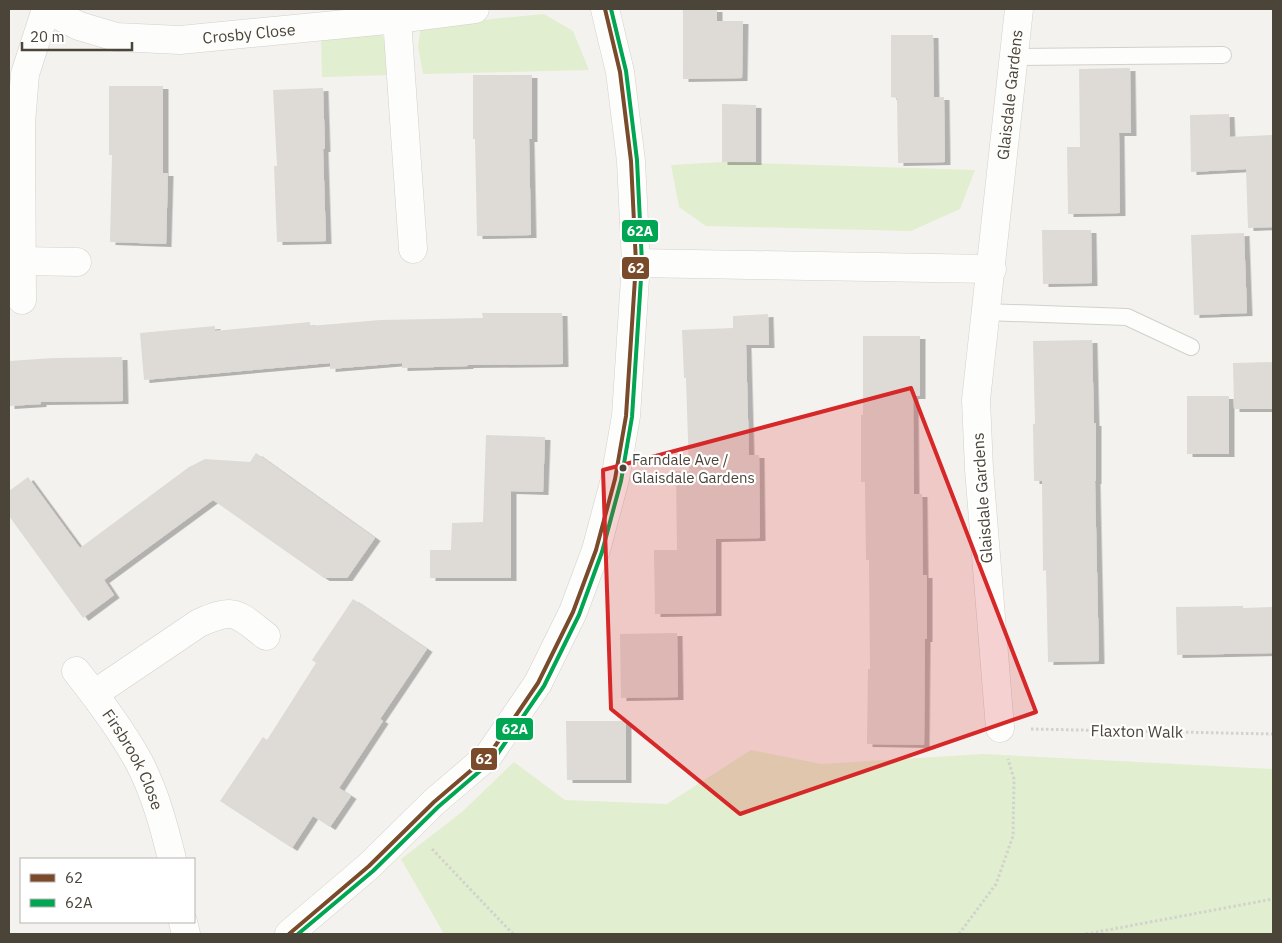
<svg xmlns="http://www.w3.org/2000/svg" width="1282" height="943" font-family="'IBM Plex Sans',sans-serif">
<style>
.green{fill:#e1eecf}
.building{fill:#dedbd6;filter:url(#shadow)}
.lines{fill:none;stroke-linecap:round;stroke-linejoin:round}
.service-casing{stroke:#d2d0cb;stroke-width:18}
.minor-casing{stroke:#d2d0cb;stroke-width:29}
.path{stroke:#d3d2cc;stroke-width:3;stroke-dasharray:2.5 2.5;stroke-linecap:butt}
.service{stroke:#fdfdfc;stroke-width:16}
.minor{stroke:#fdfdfc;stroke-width:28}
.bus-1-casing{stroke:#fff;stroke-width:8}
.bus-2-casing{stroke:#fff;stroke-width:8}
.bus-1{stroke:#7a4b2a;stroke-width:4}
.bus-2{stroke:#00a651;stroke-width:4}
.marked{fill:#d62828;fill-opacity:0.2;stroke:#d62828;stroke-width:4;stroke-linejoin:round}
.bus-dot{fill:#4b4439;stroke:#fff;stroke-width:2}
.labels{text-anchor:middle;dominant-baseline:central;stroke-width:4.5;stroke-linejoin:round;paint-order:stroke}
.bus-label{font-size:15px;fill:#4b4439;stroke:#fff;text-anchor:start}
.street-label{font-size:16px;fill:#4b4439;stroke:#fff}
.line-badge{stroke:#fff;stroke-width:2}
.badge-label{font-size:14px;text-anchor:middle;font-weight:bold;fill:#fff}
</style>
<defs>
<filter id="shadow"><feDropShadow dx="5.5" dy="3" stdDeviation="0" flood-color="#0004"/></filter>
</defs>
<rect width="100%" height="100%" fill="#f4f2ee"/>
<!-- green -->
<g class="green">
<path d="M544,14L573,31L589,70L423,74L418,46L421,26Z"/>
<path d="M378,28L388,47L391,75L322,77L321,35Z"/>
<path d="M722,162L975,170L960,209L911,231L706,226L679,207L671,165Z"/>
<path d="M751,750L821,764L983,754L1273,769V934H444L401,859L462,812L514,762L565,800L667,804Z"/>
</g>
<!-- building -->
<g class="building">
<path d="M683,9H717V21H743L742,78L683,79Z"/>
<path d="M891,35H933L934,97H944L945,162L898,163L897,98L891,97Z"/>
<path d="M1130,68L1131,133H1119L1120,213L1068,214L1067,147H1080L1079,69Z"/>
<path d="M473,75H532V139H529L531,235L477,236L475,139H473Z"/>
<path d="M109,86H163V173H168L166,244L110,242L112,155H109Z"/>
<path d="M323,88L325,149H323L326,241L277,242L274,166H277L273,90Z"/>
<path d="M722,104L756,105V162H722Z"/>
<path d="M1229,114L1230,137L1273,135V227L1248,228L1246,169L1191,172L1190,115Z"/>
<path d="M1042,230H1091L1092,283L1043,284Z"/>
<path d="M1244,233L1247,313L1194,315L1191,235Z"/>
<path d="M482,313H562L563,364L468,365V366L402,368V363L330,369V363L144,380L140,333L215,326V331L310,322V326L380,320L483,318Z"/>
<path d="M768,314L769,345H746L749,455H759L760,538L716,539V613L655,614L654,550H677L676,471H689L686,378H684L682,330L733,328V316Z"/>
<path d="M863,336H920V396H913L914,494H922L923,575H927V639H925L924,745L867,744L868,669H870L869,560H866L865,482H861V415H863Z"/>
<path d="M1092,340L1094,423H1096V481H1095L1099,661L1048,662L1046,570L1043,571L1042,481H1034L1033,424H1035L1033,341Z"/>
<path d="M122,357L123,401L41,402V404L9,406V361L54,358Z"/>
<path d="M1273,362V409H1234L1233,363Z"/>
<rect x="1187" y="396" width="42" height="58"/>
<path d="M486,435L545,437L543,492L511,491V578H430V550H451L452,523L483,522Z"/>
<path d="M256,453L375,538L347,578H324L213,500L104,580L114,595L83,618L9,516V491L28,477L80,548L189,467L205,459L250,462Z"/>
<path d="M353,599L427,649L380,719L383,721L339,788L351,796L330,827L313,816L292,848L220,801L263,737L267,740L316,663L312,660Z"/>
<path d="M1243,606V608L1273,607V653L1177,655L1176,607Z"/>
<path d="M677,633L678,697L621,698L620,634Z"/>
<path d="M566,721H626V780H567Z"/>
</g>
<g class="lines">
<!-- service casing -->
<g class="service-casing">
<g id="service">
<path d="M1014,57L1223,55"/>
<path d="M985,312L1127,317L1191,347"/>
</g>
</g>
<!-- minor casing -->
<g class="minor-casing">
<g id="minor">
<path id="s1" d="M46,9L79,26L116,37L180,40L397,19L475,9"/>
<path d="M397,19L413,249"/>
<path d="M22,261L77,262"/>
<path d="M636,263L992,269"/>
<path d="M22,300L21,123L25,74L46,9"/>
<path id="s2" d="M76,671C99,700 121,729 139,762C155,793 164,826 172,859"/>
<path d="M94,694L199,623C236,607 236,613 266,636"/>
<path id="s3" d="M1000,728L979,469L976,400L1019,9"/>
<path d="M183,922L186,934"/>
<path d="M289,934L369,866L434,802L489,755L538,683L573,612L596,550L615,479L626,416L636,263L631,161L620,72L605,9"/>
</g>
</g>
<!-- path -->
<g class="path">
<path d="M1031,729L1273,734"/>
<path d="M432,849L513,934"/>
<path d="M959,934L996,884L1013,836L1014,779L1008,759"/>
<path d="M1086,934L1273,899"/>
</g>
<!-- service -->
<use href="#service" class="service"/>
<!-- minor -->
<use href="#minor" class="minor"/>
<!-- bus-1 casing -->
<g class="bus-1-casing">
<path id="bus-1" d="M289,934L369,866L434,802L489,755L538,683L573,612L596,550L615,479L626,416L636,263L631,161L620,72L605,9"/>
</g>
<!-- bus-2 casing -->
<g class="bus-2-casing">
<path id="bus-2" d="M298,934L373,871L438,807L494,759L544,686L579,615L602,552L621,481L632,417L642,263L637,160L626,71L611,9"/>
</g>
<!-- bus-1 -->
<use href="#bus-1" class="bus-1"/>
<!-- bus-2 -->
<use href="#bus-2" class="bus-2"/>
</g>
<!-- marked area -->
<path class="marked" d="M911,388L1036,712L740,814L611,709L603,470Z"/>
<!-- markers -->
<circle class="bus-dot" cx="623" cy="468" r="4.5"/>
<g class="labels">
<!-- bus labels -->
<g class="bus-label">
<text x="632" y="459">Farndale Ave /<tspan x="632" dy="18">Glaisdale Gardens</tspan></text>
</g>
<!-- street labels -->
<g class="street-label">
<text stroke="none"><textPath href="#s1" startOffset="209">Crosby Close</textPath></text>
<text stroke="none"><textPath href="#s3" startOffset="636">Glaisdale Gardens</textPath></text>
<text transform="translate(982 498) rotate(-94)">Glaisdale Gardens</text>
<text transform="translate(1137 731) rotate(1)">Flaxton Walk</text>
<text stroke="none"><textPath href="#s2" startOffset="106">Firsbrook Close</textPath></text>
</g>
</g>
<g class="line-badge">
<rect x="621" y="219" width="38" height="24" rx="5" fill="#00a651"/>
<rect x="621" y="256" width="29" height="24" rx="5" fill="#7a4b2a"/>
<rect x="495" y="717" width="39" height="24" rx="5" fill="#00a651"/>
<rect x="470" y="747" width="28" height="24" rx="5" fill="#7a4b2a"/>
</g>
<g class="badge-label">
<text x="640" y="236">62A</text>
<text x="636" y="273">62</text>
<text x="515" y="734">62A</text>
<text x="484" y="764">62</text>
</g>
<!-- border -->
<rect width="1282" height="943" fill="none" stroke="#4b4439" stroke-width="20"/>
<!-- legend -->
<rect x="20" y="858" width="175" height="65" fill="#ffffff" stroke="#b7b4b0"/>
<rect x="30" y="874" width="25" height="8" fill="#7a4b2a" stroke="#b7b4b0"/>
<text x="65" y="883" font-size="15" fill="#4b4439">62</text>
<rect x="30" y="899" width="25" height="8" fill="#00a651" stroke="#b7b4b0"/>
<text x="65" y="908" font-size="15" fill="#4b4439">62A</text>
<!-- scale -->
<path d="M22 42v8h110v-8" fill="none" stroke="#4b4439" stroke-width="2.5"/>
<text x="30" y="42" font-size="15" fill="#4b4439" stroke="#ffffff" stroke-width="4" paint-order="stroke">20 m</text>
</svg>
